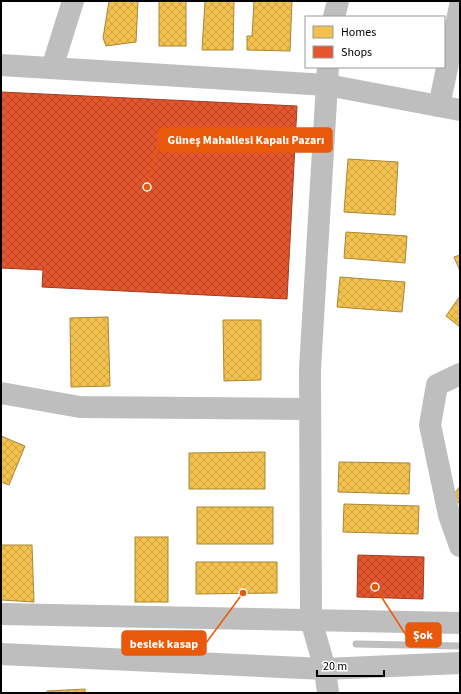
<svg xmlns="http://www.w3.org/2000/svg" width="461" height="694" font-family="'Source Sans 3',sans-serif">
<style>
.homes{fill:url(#homes-cross-hatch);stroke:#a98737}
.shops{fill:url(#shops-cross-hatch);stroke:#a03d20}
.lines{fill:none;stroke-linecap:round;stroke-linejoin:round}
.stream{stroke:#bfbfbf;stroke-width:7}
.minor{stroke:#bebebe;stroke-width:22}
.leader{fill:none;stroke:#e8590c;stroke-width:1.5}
.callout-dot{fill:#e8590c;stroke:#fff;stroke-width:1.5}
.callout{fill:#e8590c;stroke:#e8590c;stroke-width:1.5}
.callout-label{font-size:12px;text-anchor:middle;font-weight:bold;fill:#fff}
</style>
<defs>
<pattern id="homes-cross-hatch" width="8" height="8" patternUnits="userSpaceOnUse"><rect width="8" height="8" fill="#f2c14e"/><path d="M0 0l8 8M0 8l8-8" fill="none" stroke="#cea442"/></pattern>
<pattern id="shops-cross-hatch" width="8" height="8" patternUnits="userSpaceOnUse"><rect width="8" height="8" fill="#e4572e"/><path d="M0 0l8 8M0 8l8-8" fill="none" stroke="#b64625"/></pattern>
</defs>
<rect width="100%" height="100%" fill="#fff"/>
<!-- homes -->
<g class="homes">
<path d="M109,1H138L136,42L106,46L103,38Z"/>
<rect x="159" y="1" width="27" height="45"/>
<path d="M205,1H234L233,50H202Z"/>
<path d="M248,1H292L290,51L247,50V36H252L254,2Z"/>
<path d="M348,159L398,162L395,215L344,212Z"/>
<path d="M346,232L407,236L405,263L344,258Z"/>
<path d="M460,255V271L454,257Z"/>
<path d="M340,277L405,282L402,312L337,307Z"/>
<path d="M460,296V327L446,316Z"/>
<path d="M108,317L110,386L71,387L70,318Z"/>
<path d="M223,320H261V380L224,381Z"/>
<path d="M1,436L25,446L9,485L1,482Z"/>
<path d="M265,452V489H189V453Z"/>
<path d="M339,462L410,463L409,494L338,492Z"/>
<path d="M460,486V504L452,497Z"/>
<path d="M344,504L419,506L418,534L343,532Z"/>
<rect x="197" y="507" width="76" height="37"/>
<rect x="135" y="537" width="33" height="65"/>
<path d="M1,545H32L34,602L1,600Z"/>
<path d="M196,562H277V593L196,594Z"/>
<path d="M85,689V693H47V691Z"/>
</g>
<!-- shops -->
<g class="shops">
<path d="M1,92L297,106L287,299L42,287L43,270L1,268Z"/>
<path d="M358,555L424,557L423,599L357,597Z"/>
</g>
<g class="lines">
<!-- stream -->
<path class="stream" d="M356,644L460,646"/>
<!-- minor -->
<g class="minor">
<path d="M334,17L338,1"/>
<path d="M1,65L327,85L460,110"/>
<path d="M52,68L73,1"/>
<path d="M439,106L460,6"/>
<path d="M460,374L437,385L430,425L449,515L460,546"/>
<path d="M1,393L80,407L310,409"/>
<path d="M1,614L460,623"/>
<path d="M1,654L325,669L460,663"/>
<path d="M328,693L325,669L311,620L310,369L328,67"/>
</g>
</g>
<!-- callouts -->
<path class="leader" d="M147 187L159 140M375 587L406 635M243 593L206 643"/>
<g class="callout-dot">
<circle cx="147" cy="187" r="4"/>
<circle cx="375" cy="587" r="4"/>
<circle cx="243" cy="593" r="4"/>
</g>
<g class="callout">
<rect x="159" y="128" width="173" height="24" rx="4"/>
<rect x="406" y="623" width="35" height="24" rx="4"/>
<rect x="122" y="631" width="84" height="24" rx="4"/>
</g>
<g class="callout-label">
<text x="246" y="144">Güneş Mahallesi Kapalı Pazarı</text>
<text x="423" y="639">Şok</text>
<text x="164" y="648">beslek kasap</text>
</g>
<!-- border -->
<rect width="461" height="694" fill="none" stroke="#000000" stroke-width="4"/>
<!-- legend -->
<rect x="305" y="16" width="140" height="52" fill="#ffffff" stroke="#999999"/>
<rect x="313" y="26" width="20" height="12" fill="#f2c14e" stroke="#999999"/>
<text x="341" y="36" font-size="12" fill="#000000">Homes</text>
<rect x="313" y="46" width="20" height="12" fill="#e4572e" stroke="#999999"/>
<text x="341" y="56" font-size="12" fill="#000000">Shops</text>
<!-- scale -->
<path d="M317 670v6h67v-6" fill="none" stroke="#000000" stroke-width="2"/>
<text x="323" y="670" font-size="12" fill="#000000" stroke="#ffffff" stroke-width="3" paint-order="stroke">20 m</text>
</svg>
